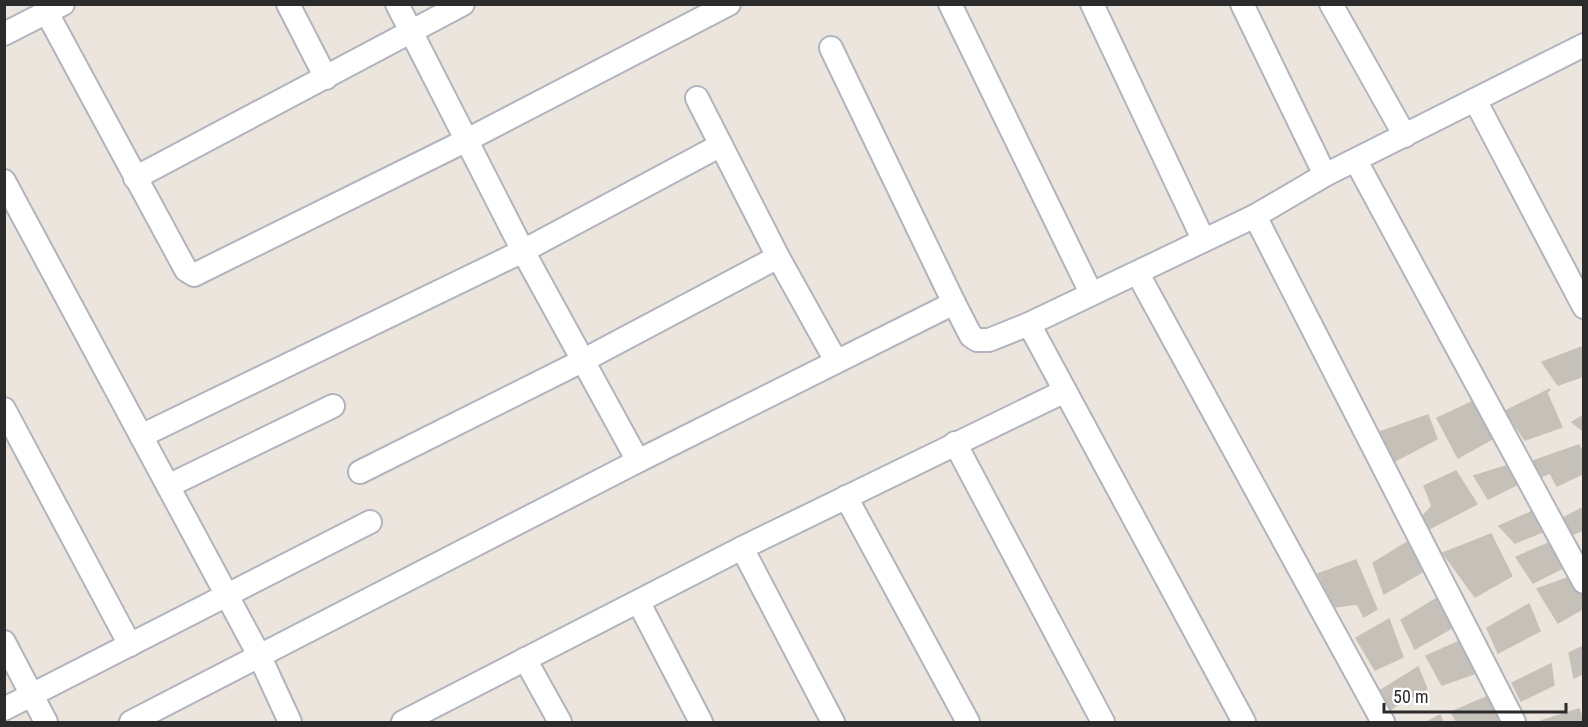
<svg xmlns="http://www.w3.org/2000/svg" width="1588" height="727" font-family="'Roboto Condensed',sans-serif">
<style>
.building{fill:#c5c0b8;stroke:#c8c1b6;stroke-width:1.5}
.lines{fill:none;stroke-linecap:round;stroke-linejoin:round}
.street-casing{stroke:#b1b4be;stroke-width:26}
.street{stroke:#fff;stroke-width:22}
</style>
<rect width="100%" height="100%" fill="#ece5dd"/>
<!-- building -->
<g class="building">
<path d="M1584,346V376L1558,385L1542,362Z"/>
<path d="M1550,389L1547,393L1562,427L1525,440L1505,411Z"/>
<path d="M1474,401L1492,439L1458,458L1437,418Z"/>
<path d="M1428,415L1437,439L1393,462L1377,433Z"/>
<path d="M1584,415V432L1572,422Z"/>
<path d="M1579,445L1584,455V473L1557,486L1550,473L1540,477L1533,461Z"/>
<path d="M1509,465L1516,485L1488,499L1474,476Z"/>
<path d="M1456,471L1477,504L1427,530L1420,519L1432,506L1424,486Z"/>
<path d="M1584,507V530L1567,536L1561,519Z"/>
<path d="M1533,511L1542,532L1515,543L1499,526Z"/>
<path d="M1491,534L1512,576L1475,597L1443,553Z"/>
<path d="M1409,541L1424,571L1384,594L1373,563Z"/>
<path d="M1551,542L1565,567L1533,583L1516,557Z"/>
<path d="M1356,560L1377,609L1364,617L1357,604L1335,607L1318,574Z"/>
<path d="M1570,577L1584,600V608L1558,623L1537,589Z"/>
<path d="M1442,595L1457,625L1415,649L1401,620Z"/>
<path d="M1529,604L1540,631L1498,653L1487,628Z"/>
<path d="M1389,619L1403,657L1375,670L1356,638Z"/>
<path d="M1464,639L1476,673L1442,685L1426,656Z"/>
<path d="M1584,646V673L1574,678L1569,653Z"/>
<path d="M1551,664L1554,685L1521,701L1512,683Z"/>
<path d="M1418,667L1427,689L1387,711L1381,690Z"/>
<path d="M1491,695L1499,722H1457L1451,712Z"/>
<path d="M1579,709L1584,722L1541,721Z"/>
<path d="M1440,715L1443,722H1427Z"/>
</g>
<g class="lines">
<!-- street casing -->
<g class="street-casing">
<g id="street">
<path d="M288,4L326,78"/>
<path d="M950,4L1091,293"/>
<path d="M1092,4L1203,239"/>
<path d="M1242,4L1325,175"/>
<path d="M1331,4L1405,136"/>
<path d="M47,13L186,270L194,275L467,140L729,4"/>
<path d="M4,34L63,4"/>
<path d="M831,48L954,303"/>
<path d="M697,98L778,257L836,361"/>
<path d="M1475,100L1584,307"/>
<path d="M1356,161L1584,582"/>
<path d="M135,178L463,4"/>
<path d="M4,181L260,657L290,722"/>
<path d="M1255,216L1514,722"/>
<path d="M1138,274L1383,722"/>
<path d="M1029,324L1244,722"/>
<path d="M4,409L130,645"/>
<path d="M141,436L523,251L721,145"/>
<path d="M955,443L1103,722"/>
<path d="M638,461L954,303L971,336L977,340H989L1029,324L1255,216L1325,175L1584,45"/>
<path d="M360,472L584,360L778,257"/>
<path d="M168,486L333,406"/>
<path d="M846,497L968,722"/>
<path d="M742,548L833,722"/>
<path d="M639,603L701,722"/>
<path d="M4,642L46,722"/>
<path d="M525,659L560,722"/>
<path d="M4,709L370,522"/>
<path d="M131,722L638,461L523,251L397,4"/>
<path d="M403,722L742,548L1065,391"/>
</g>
</g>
<!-- street -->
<use href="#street" class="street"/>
</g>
<!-- border -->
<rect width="1588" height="727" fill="none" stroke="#2b2b2b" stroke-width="12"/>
<!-- scale -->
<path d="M1384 703v9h182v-9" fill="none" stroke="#2b2b2b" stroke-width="3"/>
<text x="1393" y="703" font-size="18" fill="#2b2b2b" stroke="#ffffff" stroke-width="4.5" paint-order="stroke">50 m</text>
</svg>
